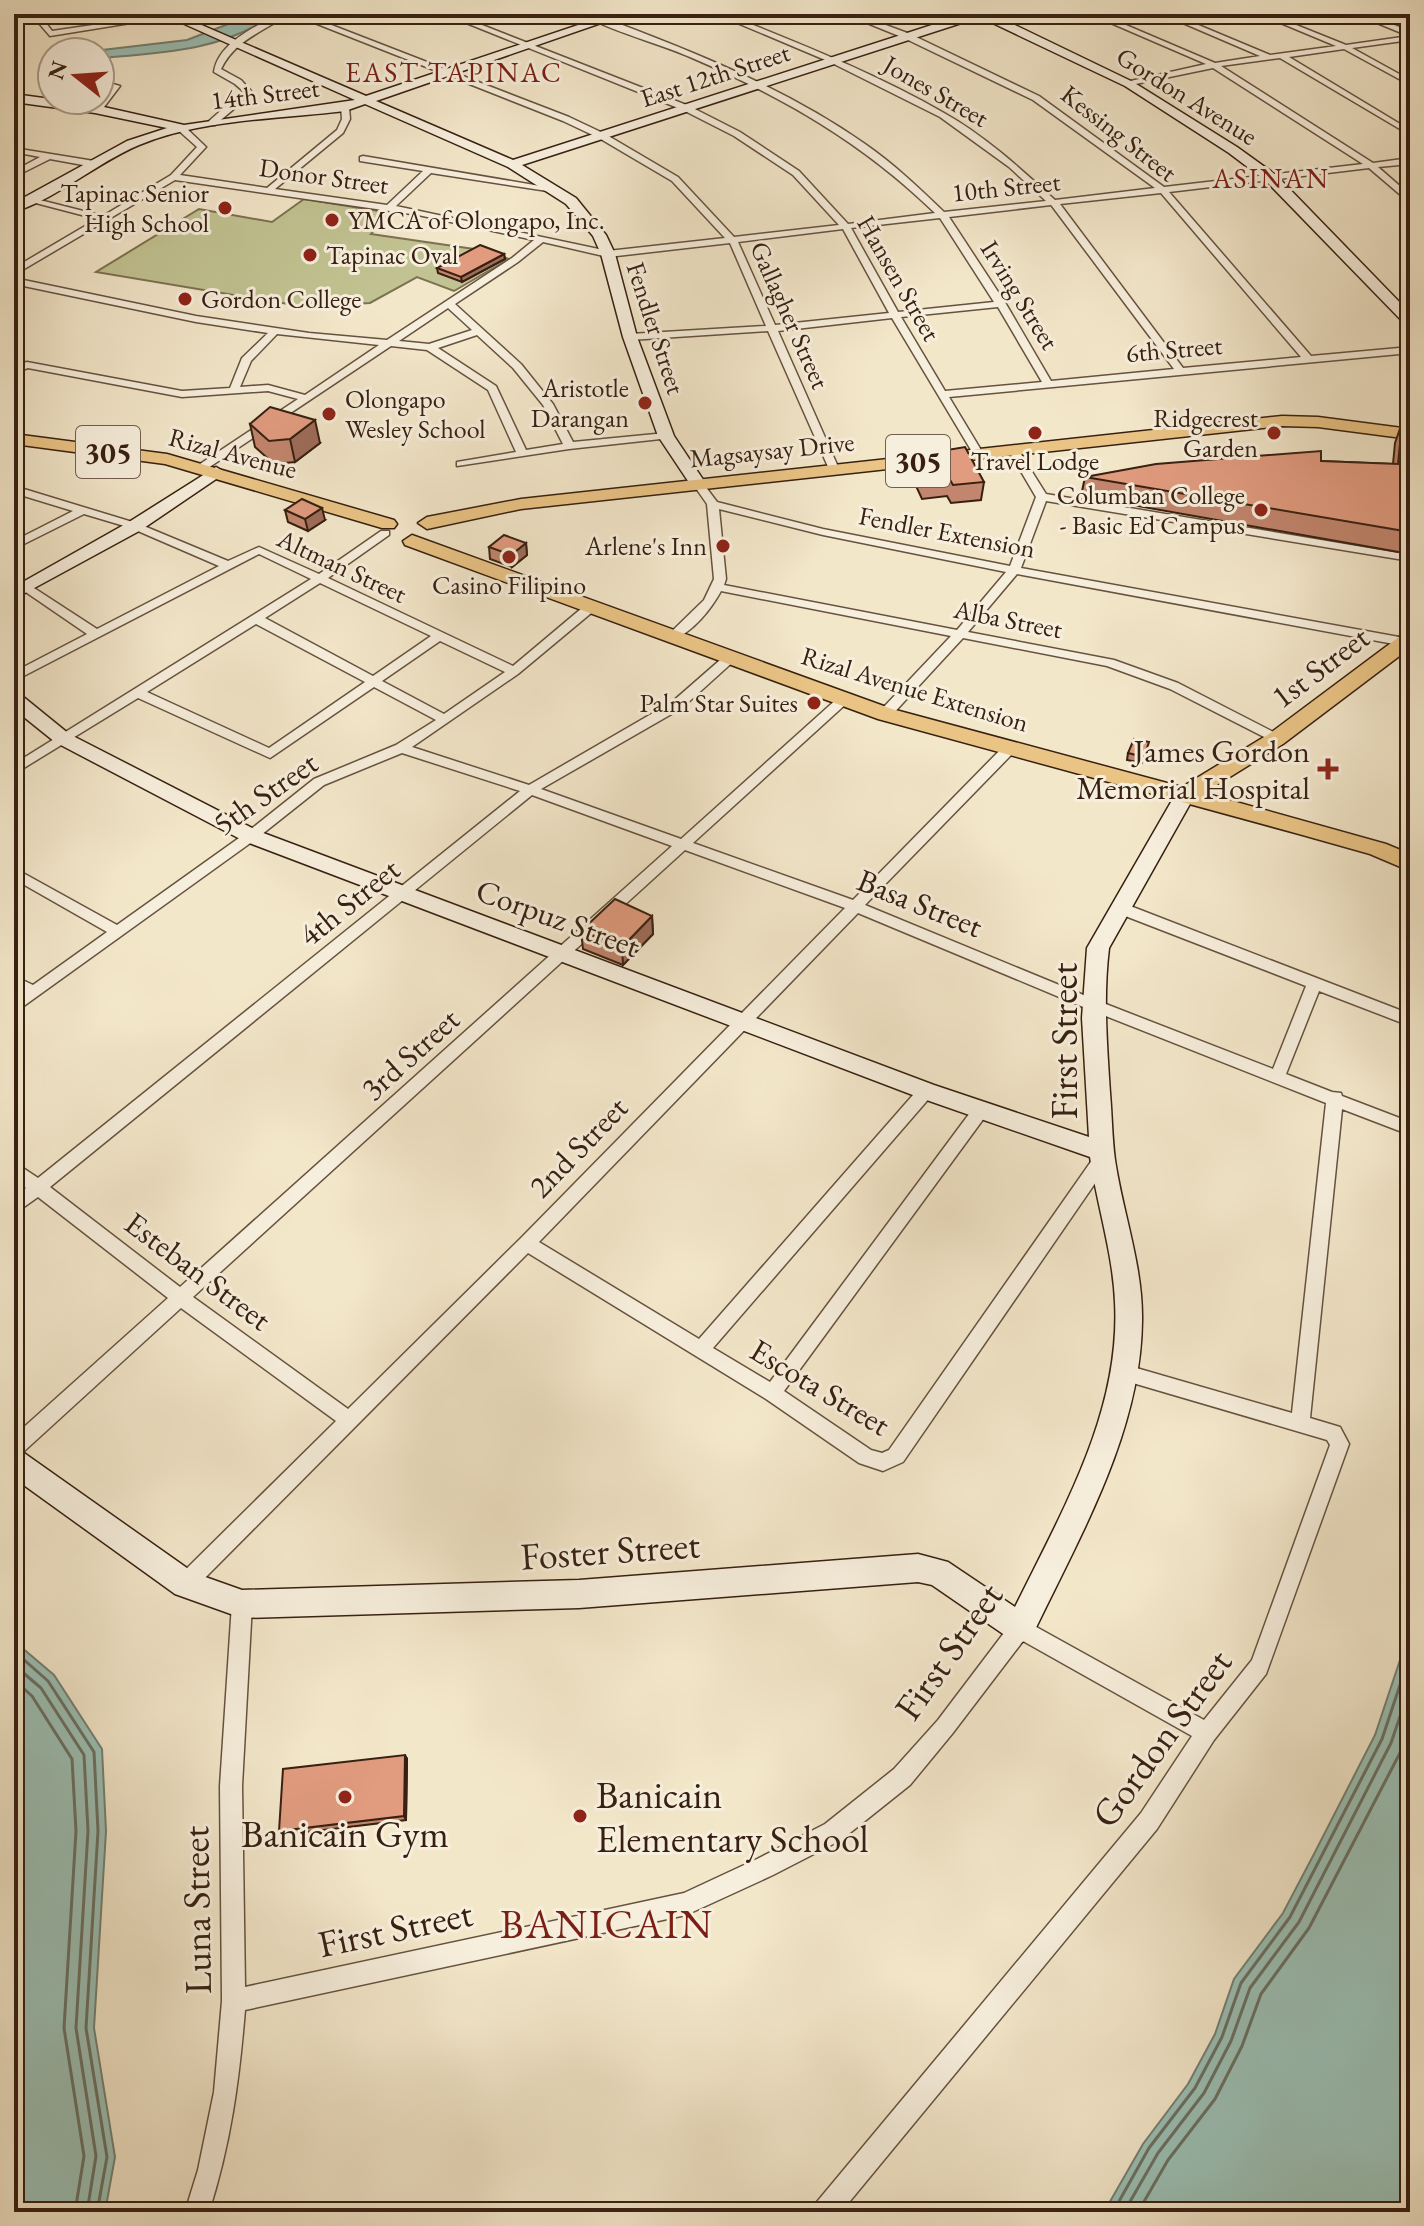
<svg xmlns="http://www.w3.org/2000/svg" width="1424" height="2226" font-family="'EB Garamond',serif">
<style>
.green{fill:#c2c392;stroke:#7c7252;stroke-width:2}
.water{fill:#9bc0b5;stroke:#738073;stroke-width:2}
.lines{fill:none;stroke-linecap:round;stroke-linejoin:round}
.shore{stroke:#697063;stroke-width:3}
.street-casing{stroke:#66523f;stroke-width:3}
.secondary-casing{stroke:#372011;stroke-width:3}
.primary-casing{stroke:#372011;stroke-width:3}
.street{fill:#f7efdd;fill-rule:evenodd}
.secondary{fill:#f7efdd;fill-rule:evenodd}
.primary{fill:#eac485;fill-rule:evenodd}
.wall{fill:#c2856d;stroke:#372011;stroke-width:2}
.shaded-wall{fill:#9e6c59;stroke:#372011;stroke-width:2}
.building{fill:#e19b7f;stroke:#372011;stroke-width:2}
.poi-dot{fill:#8f2418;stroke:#f7efdd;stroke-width:3}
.labels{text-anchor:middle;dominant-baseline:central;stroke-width:6;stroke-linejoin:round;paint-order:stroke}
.far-street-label{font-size:26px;fill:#372011;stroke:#f7efdd}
.far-poi-label{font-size:26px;fill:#372011;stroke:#f7efdd;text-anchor:end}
.far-neighbourhood-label{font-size:28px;letter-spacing:2px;fill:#7a1f14;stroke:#f7efdd}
.shield{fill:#f7efdd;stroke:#715e4e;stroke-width:2}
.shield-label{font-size:30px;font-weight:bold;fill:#372011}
.street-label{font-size:32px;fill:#372011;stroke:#f7efdd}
.poi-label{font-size:32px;fill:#372011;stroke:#f7efdd;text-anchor:end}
.near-street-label{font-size:38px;fill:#372011;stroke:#f7efdd}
.near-poi-label{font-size:38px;fill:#372011;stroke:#f7efdd;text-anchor:start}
.near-neighbourhood-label{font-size:40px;letter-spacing:2px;fill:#7a1f14;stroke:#f7efdd}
</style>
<rect width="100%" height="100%" fill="#f3e7ca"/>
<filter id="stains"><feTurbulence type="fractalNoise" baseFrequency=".0025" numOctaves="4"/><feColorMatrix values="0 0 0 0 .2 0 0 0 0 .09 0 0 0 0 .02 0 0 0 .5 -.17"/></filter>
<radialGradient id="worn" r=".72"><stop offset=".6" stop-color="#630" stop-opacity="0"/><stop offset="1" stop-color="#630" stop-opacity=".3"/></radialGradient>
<!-- green -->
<path class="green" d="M304,199L391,213L371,234L481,250L509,259L454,291L417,277L370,303L306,307L96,272L199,209L272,222Z"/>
<!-- water -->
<g class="water">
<path d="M254,14H274C224,51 160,53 100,58V52H85L187,40Z"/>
<path d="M1410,1630V2200L1402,2212H1104L1143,2144L1188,2084L1215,2034L1234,1979L1283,1913L1314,1854L1375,1735Z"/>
<path d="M14,1641L54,1675L102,1749L106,1831L94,2028L115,2157L105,2212H14Z"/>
</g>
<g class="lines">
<!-- shore -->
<g class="shore">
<path d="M14,1651L48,1681L94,1752L98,1831L86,2028L107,2157L97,2212"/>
<path d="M14,1665L41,1688L84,1755L88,1831L76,2028L96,2156L87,2212"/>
<path d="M14,1680L32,1696L72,1759L76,1831L64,2028L84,2156L75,2212"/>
<path d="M1113,2212L1149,2148L1195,2088L1222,2037L1241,1983L1290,1917L1382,1739L1410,1655"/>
<path d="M1124,2212L1158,2153L1204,2093L1231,2041L1250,1988L1299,1922L1391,1743L1410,1687"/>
<path d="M1138,2212L1168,2160L1215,2099L1242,2046L1261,1994L1309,1928L1402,1749L1410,1726"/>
</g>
<!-- street casing -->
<g class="street-casing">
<g id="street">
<path d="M31,14H39L52,31L168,14H186L50,36Z"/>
<path d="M279,14H288C263,32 235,40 221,69L241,80L251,91L250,95L215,125H209V121L243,91L235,84L214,72C218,43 255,27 279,14Z"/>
<path d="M292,14H303L569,117L605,134L678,177L734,237L839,225L793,175L734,136L683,110L444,14H454L689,106L740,132L799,171L848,224L935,213C862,142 783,97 690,57C658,43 610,31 582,14H593C687,49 782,86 865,144C894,164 919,188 944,212L1046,201L1009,167L940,117L830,62L716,14H726C800,44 875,73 944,113C985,136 1021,169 1055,200L1155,188L1033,100L904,38L845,14H856L910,34L1039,96L1164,187L1363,164L1213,68L1126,86V82L1206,64L1090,14H1100L1215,63L1260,56L1162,14H1172L1270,55L1336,46L1259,14H1269L1346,45L1409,36L1355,14H1365L1410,31V40L1352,48L1410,80V85L1344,49L1289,57L1410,130V135L1280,58L1221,66L1373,163L1410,158V164L1378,167L1410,195V203L1369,168L1169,192L1311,356L1410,347V353L949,397L984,455L979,458L974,455L892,318L778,331L839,469L834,472L829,469L768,331L630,340L625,337L630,334L766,326L730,243L608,257L543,242L518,262L455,304L521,364L553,404L573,442L666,433L671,436L670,438L569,449L457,466V462L516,452L488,390L427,350L391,346L205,470H197V466L298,399L268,391L182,397L28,368L14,373V366L27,362L182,391L230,388L242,358L268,333L196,322L14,284V278L196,316L309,333L387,340L512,258L534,240L418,215L175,180L14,275V268L97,219L28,201V197L103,216L171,175L197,147L178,130V126H184L206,147L180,175L267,188L337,130L342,119L341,107L345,105L349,107L350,119L343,133L275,189L387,205L423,171L360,161V157L363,156L558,189L554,192L431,173L396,206L608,251L725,238L672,181L599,138L563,121ZM1161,193L1301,357L1183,368L1060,204ZM1051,205L1052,206L1174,369L1051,381L1006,304L949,217ZM940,218L994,302L898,312L851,228ZM843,229L889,313L775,325L738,242ZM998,307L1042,382L945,391L901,317ZM448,308L472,330L429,344L399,341ZM277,334L379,345L305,395L268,385L240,387L251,361ZM477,335L513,368L543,405L563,444L526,450L496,386L438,348Z"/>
<path d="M113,84L120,86L101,111H95Z"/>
<path d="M14,148L94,161L98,164L94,167L50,159L14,177V171L40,157L14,152Z"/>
<path d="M1014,448L1019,451L1046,494L1410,555V561L1046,501L1021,568L1410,639V647L1017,574L968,632L1114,660L1178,683L1281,736V742L1276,743L1170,689L1107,666L963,638L890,717H880V711L951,636L721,591C711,609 694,631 674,639L668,635L704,600L714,579L707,504L693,484L694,482H702L717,502L823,529L1010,566L1036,497L1009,451ZM719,509L823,535L1006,572L957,630L724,585L726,579Z"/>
<path d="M14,486L139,524L228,561L259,547L319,574L381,531H389V535L328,578L513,666L588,603H596V609L518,674L412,747L529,785L672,702L727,654H735V660L682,708L541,789L681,839L839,697H847V703L693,843L853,900L1005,745H1015V751L865,905L1098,1001L1273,1069L1306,986L1115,912L1113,908L1115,904H1125L1410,1014V1026L1319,991L1286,1074L1332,1092L1341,1093L1342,1096L1410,1122V1135L1342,1109L1310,1418L1340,1427L1349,1444L1266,1674L1214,1740L1157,1829L841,2212H813L816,2203L1141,1813L1192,1736L1023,1641L952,1734L910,1785L841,1840L773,1875L686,1915L245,2010C239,2082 231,2142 209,2212H185L198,2170L214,2092L222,2001L220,1786L232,1604L235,1597L242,1594L249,1597L252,1604L242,1786L245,1987L684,1893L757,1859L825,1824L894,1769L938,1720L1013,1621L1020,1618L1204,1720L1252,1660L1330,1445L1327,1440L1126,1381L1120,1379L1117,1373L1120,1367L1126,1365L1292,1413L1326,1103L1088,1009L858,913L539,1242L699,1339L920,1087H932L934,1091L932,1095L713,1348L770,1382L975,1106H987L989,1110L987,1114L784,1391L871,1450L882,1453L889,1450L1097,1153H1109L1111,1158L1109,1163L903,1462L883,1471L859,1463L766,1399L528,1253L192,1591L185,1593L178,1591L175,1584L178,1577L336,1421L181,1308L21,1454L14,1456V1436L168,1298L38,1197L14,1214V1197L26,1188L14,1178V1162L38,1178L520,791L402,753L324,785L256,839L14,1013V999L22,993L14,988V976L33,985L107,932L14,879V868L117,925L246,833L314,779L396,745L436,720L374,687L270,758L138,698L14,774V764L311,579L259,554L14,681V672L87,634L14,584V575L97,629L219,566L131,528L84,514L14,549V541L73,511L14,493ZM320,583L431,636L373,676L265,618ZM256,624L365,682L269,748L147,692ZM440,641L505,672L444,714L382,681ZM532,795L672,846L180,1287L50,1187ZM685,850L845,908L521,1238L348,1409L193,1297Z"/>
</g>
</g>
<!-- secondary casing -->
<g class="secondary-casing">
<g id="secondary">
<path d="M162,14H176L366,96L611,14H627L376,101L513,160L966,14H992L1133,82L1237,147L1276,175L1410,313V325L1405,324L1266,181L1229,153L1125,86L980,17L522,165L576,198L606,235L615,254L637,337L674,436L706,484L704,487H692L658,436L623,337L601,254L593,236L566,204L508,167L365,104L345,111C278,119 202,119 139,145C96,163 58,198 14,212V203L127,141L167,128L95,113L14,102V94L95,105L184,125L355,100Z"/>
<path d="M216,467L224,472L222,475L141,530L14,599V587L129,522Z"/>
<path d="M14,693L21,695L69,734L258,831L934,1085L1089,1137L1082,1018L1087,948L1178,790H1192L1195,795L1109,948C1103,997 1107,1045 1110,1093C1112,1115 1112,1138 1115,1160C1123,1214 1143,1266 1142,1321C1141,1434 1078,1539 1031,1638L1020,1643L1009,1638L932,1585L918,1582L579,1608L242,1618L175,1594L14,1478V1449L24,1453L194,1573L242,1590L579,1580L918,1554L948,1562L1015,1607C1062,1511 1121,1412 1115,1302C1113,1253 1097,1205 1090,1157L918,1097L244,841L55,742L14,709Z"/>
</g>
</g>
<!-- primary casing -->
<g class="primary-casing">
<g id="primary">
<path d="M1282,416L1318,417L1410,429V439L1318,427L1282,426L521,509L427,529L418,523L427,517L521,499Z"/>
<path d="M14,434L167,454L394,520L397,524L394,528H382L165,464L14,444Z"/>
<path d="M412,535L892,709L1182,787L1269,734L1403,634L1410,632V648L1283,744L1204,793L1386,844L1410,854V871L1370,854L1299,834L878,719L405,545L403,541Z"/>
</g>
</g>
<!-- street -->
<use href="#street" class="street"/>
<!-- secondary -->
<use href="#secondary" class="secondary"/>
<!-- primary -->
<use href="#primary" class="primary"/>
</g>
<!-- wall -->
<g class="wall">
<path d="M504,254L505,259L462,282L438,273L437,268Z"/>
<path d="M1402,423L1410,424V554L1081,496L1085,477L1321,461L1393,464L1395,443Z"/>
<path d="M250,424L320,443L295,462L274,464L255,447Z"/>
<path d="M911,456L984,482L981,500L951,503L947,496L922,499L910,473Z"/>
<path d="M285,510L325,520L308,531L288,522Z"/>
<path d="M526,543L527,555L512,567L490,559L489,547Z"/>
<path d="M1148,749L1142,763L1127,760L1128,753Z"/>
<path d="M652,916L653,934L623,965L583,949L581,931Z"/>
<path d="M407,1759L406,1820L282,1835L279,1831Z"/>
</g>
<!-- shaded-wall -->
<g class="shaded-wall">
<path d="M504,254L505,259L462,282L461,277Z"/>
<path d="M315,420L320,443L295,462L290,439Z"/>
<path d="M322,508L325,520L308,531L305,519Z"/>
<path d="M526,543L527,555L512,567L511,555Z"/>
<path d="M652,916L653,934L623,965L622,947Z"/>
<path d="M405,1755L407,1759L406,1820L404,1816Z"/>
</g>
<!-- building -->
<g class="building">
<path d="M480,245L504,254L461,277L437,268Z"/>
<path d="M270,407L315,420L290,439L269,441L250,424Z"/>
<path d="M1402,423L1410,424V532L1085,477L1156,464L1321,451V461L1398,464Z"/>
<path d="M965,447L984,482L953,485L949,478L924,481L911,456Z"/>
<path d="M302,499L322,508L305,519L285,510Z"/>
<path d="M504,535L526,543L511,555L489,547Z"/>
<path d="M1134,739L1149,742L1144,757L1128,753Z"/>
<path d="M615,899L652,916L622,947L581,931Z"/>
<path d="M405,1755L404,1816L279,1831L283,1769Z"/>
</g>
<!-- markers -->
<g class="poi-dot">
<circle cx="225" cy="208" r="8"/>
<circle cx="332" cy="220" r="8"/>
<circle cx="310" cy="255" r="8"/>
<circle cx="185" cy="299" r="8"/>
<circle cx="645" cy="403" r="8"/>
<circle cx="329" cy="414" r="8"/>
<circle cx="1035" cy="433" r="8"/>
<circle cx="1274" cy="433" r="8"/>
<circle cx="1261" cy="510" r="8"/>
<circle cx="723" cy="546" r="8"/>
<circle cx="509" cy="557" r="8"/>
<circle cx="814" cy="703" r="8"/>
<path d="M1324 757h8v8h8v8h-8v8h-8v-8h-8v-8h8z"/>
<circle cx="345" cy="1797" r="8"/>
<circle cx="580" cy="1816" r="8"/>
</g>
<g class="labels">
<!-- far-street labels -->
<g class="far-street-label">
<text transform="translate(715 75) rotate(-18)">East 12th Street</text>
<text transform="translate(936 91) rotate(30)">Jones Street</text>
<text transform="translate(265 94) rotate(-7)">14th Street</text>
<text transform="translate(1187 96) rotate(32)">Gordon Avenue</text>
<text transform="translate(1119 133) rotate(38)">Kessing Street</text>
<text transform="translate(324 176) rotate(8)">Donor Street</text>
<text transform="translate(1006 187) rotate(-6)">10th Street</text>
<text transform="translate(899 278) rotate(60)">Hansen Street</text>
<text transform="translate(1020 295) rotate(58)">Irving Street</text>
<text transform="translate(790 315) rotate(66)">Gallagher Street</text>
<text transform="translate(656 328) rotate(72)">Fendler Street</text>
<text transform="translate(1174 349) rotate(-5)">6th Street</text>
<text transform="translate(772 450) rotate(-6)">Magsaysay Drive</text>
<text transform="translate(233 453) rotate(15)">Rizal Avenue</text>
<text transform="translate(947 532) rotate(11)">Fendler Extension</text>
<text transform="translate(342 566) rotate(25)">Altman Street</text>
<text transform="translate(1008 619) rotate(11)">Alba Street</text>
<text transform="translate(915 689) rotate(17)">Rizal Avenue Extension</text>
</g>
<!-- far-poi labels -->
<g class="far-poi-label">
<text x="209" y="193">Tapinac Senior<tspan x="209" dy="30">High School</tspan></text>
<text x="348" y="220" text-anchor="start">YMCA of Olongapo, Inc.</text>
<text x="326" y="255" text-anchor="start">Tapinac Oval</text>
<text x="201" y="299" text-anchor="start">Gordon College</text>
<text x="629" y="388">Aristotle<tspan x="629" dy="30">Darangan</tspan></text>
<text x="345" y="399" text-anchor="start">Olongapo<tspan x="345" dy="30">Wesley School</tspan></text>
<text x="1258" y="418">Ridgecrest<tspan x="1258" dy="30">Garden</tspan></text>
<text x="1035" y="461" text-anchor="middle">Travel Lodge</text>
<text x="1245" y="495">Columban College<tspan x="1245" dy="30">- Basic Ed Campus</tspan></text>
<text x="707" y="546">Arlene's Inn</text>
<text x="509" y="585" text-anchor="middle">Casino Filipino</text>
<text x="798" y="703">Palm Star Suites</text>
</g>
<!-- far-neighbourhood labels -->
<g class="far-neighbourhood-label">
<text x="454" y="72">EAST TAPINAC</text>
<text x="1271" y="178">ASINAN</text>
</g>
<!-- shield labels -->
<g class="shield">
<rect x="76" y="426" width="64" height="52" rx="6"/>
<rect x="886" y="435" width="64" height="52" rx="6"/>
</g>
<g class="shield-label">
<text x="108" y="452">305</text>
<text x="918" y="461">305</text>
</g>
<!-- street labels -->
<g class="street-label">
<text transform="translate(1320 667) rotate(-37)">1st Street</text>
<text transform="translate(265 793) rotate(-35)">5th Street</text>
<text transform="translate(349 902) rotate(-39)">4th Street</text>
<text transform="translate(920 903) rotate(22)">Basa Street</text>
<text transform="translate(558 918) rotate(20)">Corpuz Street</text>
<text transform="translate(410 1054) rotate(-42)">3rd Street</text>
<text transform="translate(578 1147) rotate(-46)">2nd Street</text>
<text transform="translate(198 1271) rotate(37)">Esteban Street</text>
<text transform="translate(820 1387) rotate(31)">Escota Street</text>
</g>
<!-- poi labels -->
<g class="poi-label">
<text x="1310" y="751">James Gordon<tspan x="1310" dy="37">Memorial Hospital</tspan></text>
</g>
<!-- near-street labels -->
<g class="near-street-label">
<text transform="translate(1063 1041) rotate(-90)">First Street</text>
<text transform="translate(610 1550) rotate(-4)">Foster Street</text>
<text transform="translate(948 1651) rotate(-55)">First Street</text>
<text transform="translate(1161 1738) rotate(-54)">Gordon Street</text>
<text transform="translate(196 1910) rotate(-91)">Luna Street</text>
<text transform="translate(395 1928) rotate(-12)">First Street</text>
</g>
<!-- near-poi labels -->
<g class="near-poi-label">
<text x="596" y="1794">Banicain<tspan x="596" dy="44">Elementary School</tspan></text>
<text x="345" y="1833" text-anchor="middle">Banicain Gym</text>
</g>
<!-- near-neighbourhood labels -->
<g class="near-neighbourhood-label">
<text x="607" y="1924">BANICAIN</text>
</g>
</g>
<!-- margin -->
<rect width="1424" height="2226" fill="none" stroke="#f3e7ca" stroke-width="48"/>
<rect x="16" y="16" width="1392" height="2194" fill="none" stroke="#372011" stroke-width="4"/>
<rect x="24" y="24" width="1376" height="2178" fill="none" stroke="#372011" stroke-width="2"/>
<!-- north arrow -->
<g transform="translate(76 76) rotate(287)"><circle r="38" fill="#f7efdd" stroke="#aa9c8b" stroke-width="2"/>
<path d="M0-6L14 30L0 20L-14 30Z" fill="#8f2418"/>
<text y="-12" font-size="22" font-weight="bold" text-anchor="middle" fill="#372011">N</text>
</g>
<rect width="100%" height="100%" filter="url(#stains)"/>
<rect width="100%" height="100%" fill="url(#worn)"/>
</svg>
